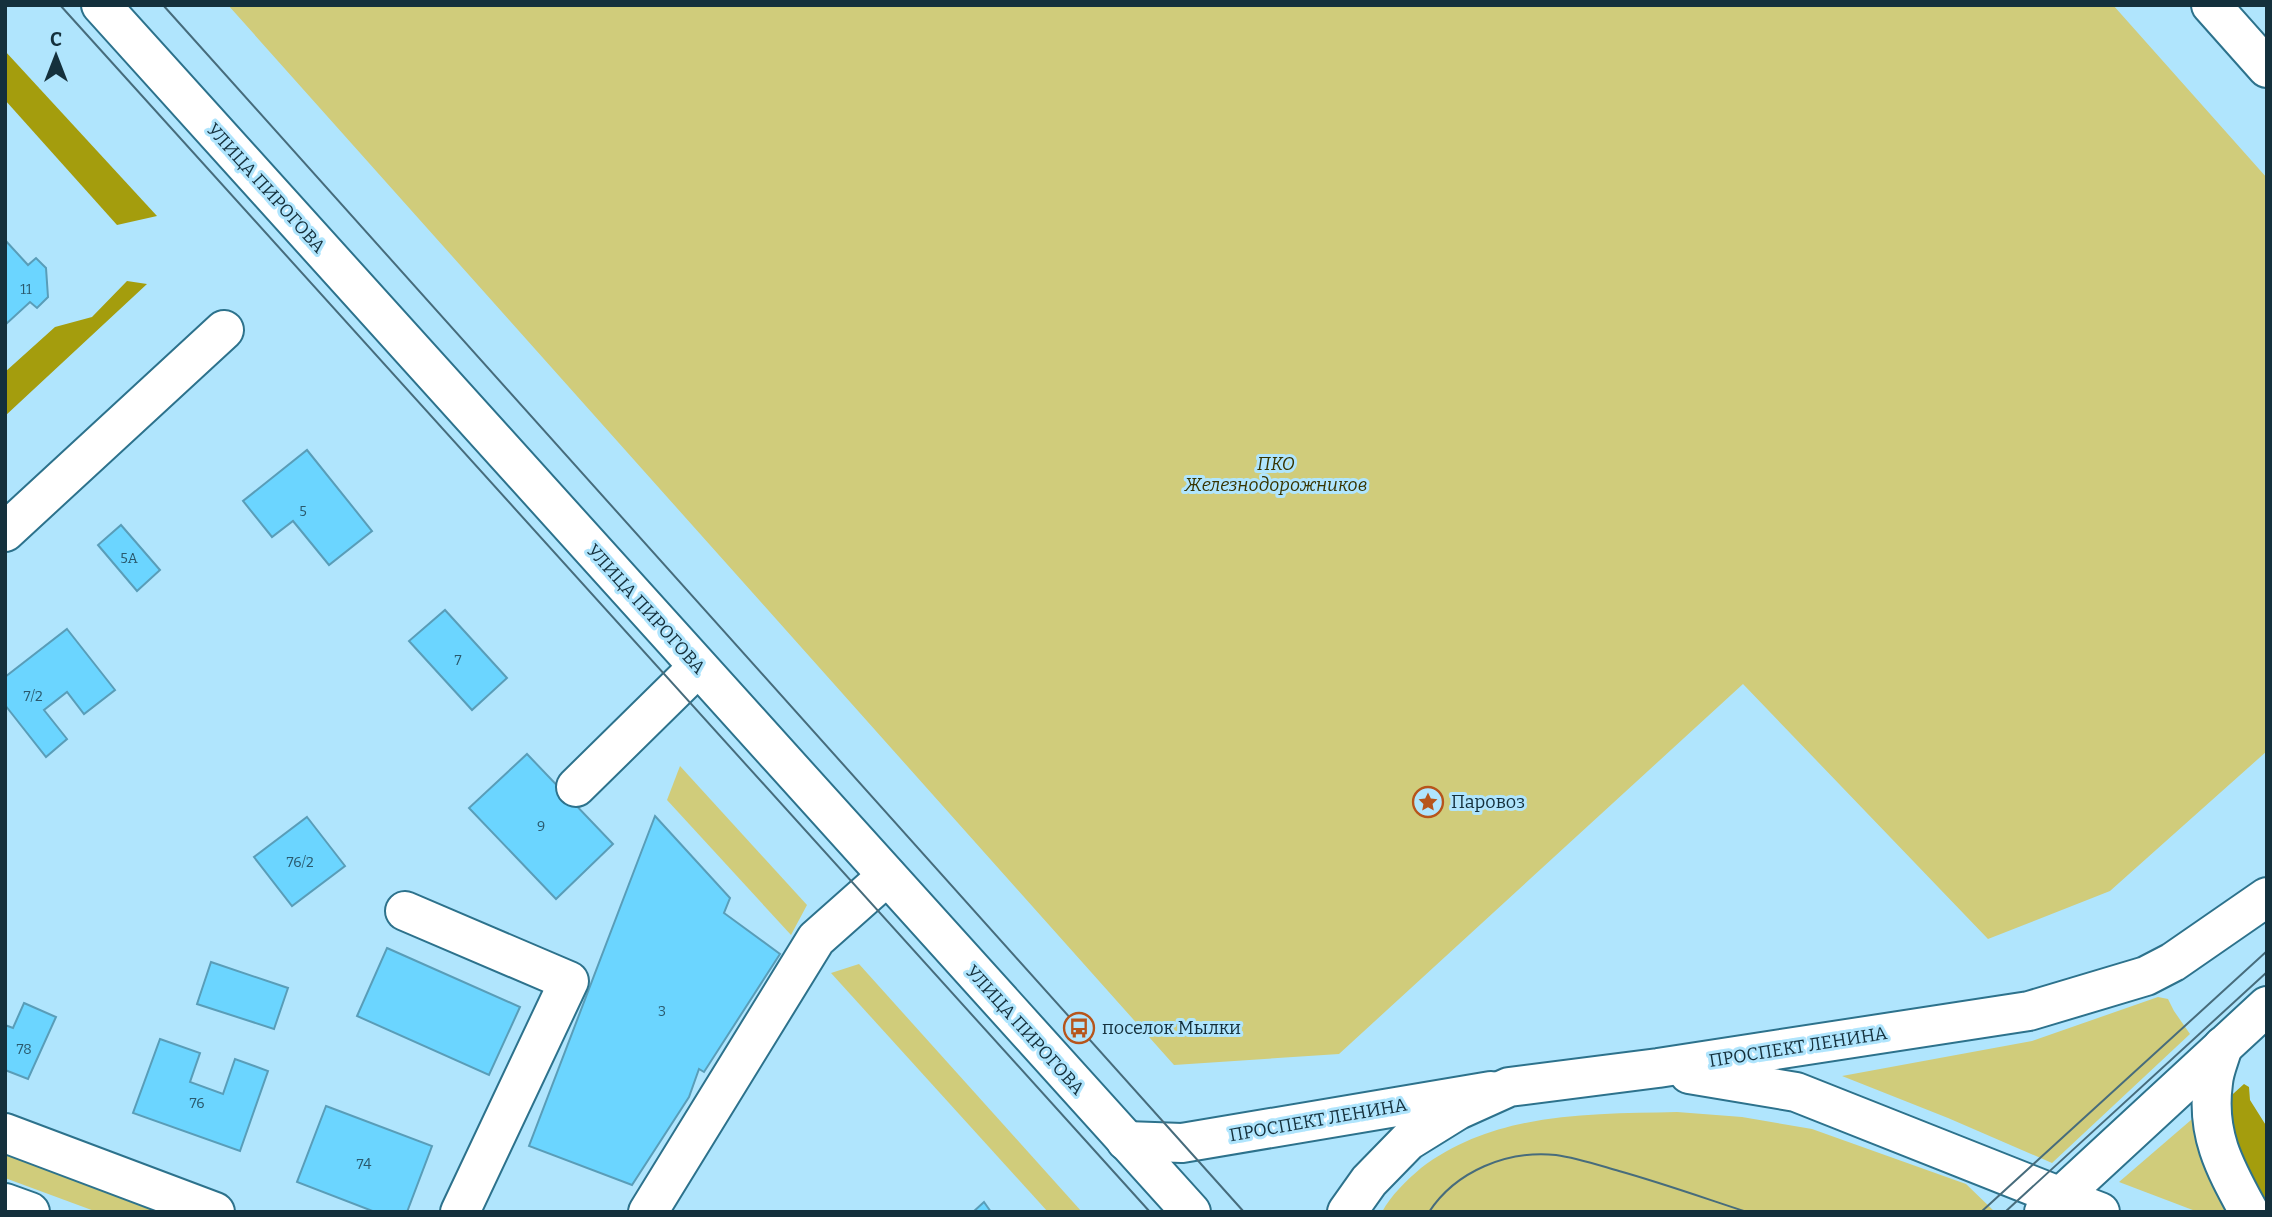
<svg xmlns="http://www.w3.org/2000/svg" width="2272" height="1217" font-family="Bitter,serif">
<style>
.green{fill:#d0cc7b}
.forest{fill:#a49d0d}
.building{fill:#6bd5ff;stroke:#599db8;stroke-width:2}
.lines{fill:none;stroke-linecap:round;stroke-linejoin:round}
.minor-casing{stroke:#2d728c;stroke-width:42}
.major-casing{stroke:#2d728c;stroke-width:42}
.highway-casing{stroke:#2d728c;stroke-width:42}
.minor{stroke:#fff;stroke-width:38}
.major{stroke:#fff;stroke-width:38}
.highway{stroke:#fff;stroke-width:38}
.tram{stroke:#476c7c;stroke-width:2}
.labels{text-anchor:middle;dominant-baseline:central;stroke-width:6;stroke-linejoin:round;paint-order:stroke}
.number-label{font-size:14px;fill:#2a596d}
.street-label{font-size:18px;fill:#14303c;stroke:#b0e5fd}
.park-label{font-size:18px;font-style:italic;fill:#373400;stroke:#b0e5fd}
.poi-label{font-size:18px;fill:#14303c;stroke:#b0e5fd;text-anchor:start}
</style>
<rect width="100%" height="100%" fill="#b0e5fd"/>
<!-- green -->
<g class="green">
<path d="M228,5H2113L2267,178V751L2110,891L1988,939L1743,684L1339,1054L1174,1065Z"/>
<path d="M680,766L807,905L791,935L667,800Z"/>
<path d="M859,964L1082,1212H1048L831,973Z"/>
<path d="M2158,997L2168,999L2174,1011L2190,1034L2052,1163L1948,1118L1842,1076L2032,1041Z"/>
<path d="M1677,1112L1742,1117L1812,1129L1966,1184L1995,1212H1382C1391,1195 1407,1180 1421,1168C1495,1112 1588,1114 1677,1112Z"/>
<path d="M2198,1114L2235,1212H2198L2119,1182Z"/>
<path d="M5,1148L176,1212H97L5,1178Z"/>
</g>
<!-- forest -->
<g class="forest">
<path d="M5,51L157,216L117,225L5,100Z"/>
<path d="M127,281L147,284L5,416V372L55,327L92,317Z"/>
<path d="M2244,1084L2249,1087L2250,1100L2267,1127V1212L2233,1160L2224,1102Z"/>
</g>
<!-- building -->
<g class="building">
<path d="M5,240L28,265L36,258L46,268L48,297L37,308L30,302L5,325Z"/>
<path d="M307,450L372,531L329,565L293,521L272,537L243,501Z"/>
<path d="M121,525L160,570L137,591L98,545Z"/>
<path d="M445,610L507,678L472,710L409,641Z"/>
<path d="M67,629L115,690L84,714L67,692L44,710L67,739L46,757L5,705V677Z"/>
<path d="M527,754L613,844L556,899L469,808Z"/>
<path d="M655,816L730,898L724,913L780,954L704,1072L699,1069L689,1097L632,1185L529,1146Z"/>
<path d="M307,817L345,866L292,906L254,857Z"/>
<path d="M387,948L520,1007L489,1075L357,1016Z"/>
<path d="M211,962L288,988L274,1029L197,1004Z"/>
<path d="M24,1003L56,1017L28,1079L5,1070V1025L13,1028Z"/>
<path d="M160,1039L200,1053L190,1082L223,1094L235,1059L268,1071L240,1151L133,1113Z"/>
<path d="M326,1106L432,1146L407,1212H375L297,1182Z"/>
<path d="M984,1202L991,1212H973Z"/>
</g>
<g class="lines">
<!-- minor casing -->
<g class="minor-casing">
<g id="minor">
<path d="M2211,5L2267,68"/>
<path d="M5,532L224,330"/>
<path d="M576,787L698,667"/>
<path d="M405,911L569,981L460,1212"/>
<path d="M5,1133L215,1212"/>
<path d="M5,1203L30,1212"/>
<path d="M648,1212L816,939L887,876"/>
</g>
</g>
<!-- major casing -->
<g class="major-casing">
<g id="major">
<path d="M101,5L1191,1212"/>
<path d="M2223,1046C2220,1058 2214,1070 2213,1083C2206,1135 2225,1168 2249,1212"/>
<path d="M1126,1141L1182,1143L1491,1091"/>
<path d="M2061,1197L2100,1212"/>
</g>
</g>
<!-- highway casing -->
<g class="highway-casing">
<g id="highway">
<path d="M1689,1074L1796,1092L2061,1197"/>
<path d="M1347,1212L1369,1181L1408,1141L1458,1110L1509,1087L1658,1068L2029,1011L2146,976L2173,962L2267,897"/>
<path d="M2044,1212L2267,1006"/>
</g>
</g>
<!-- minor -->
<use href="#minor" class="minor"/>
<!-- major -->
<use href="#major" class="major"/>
<!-- highway -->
<use href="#highway" class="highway"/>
<!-- tram -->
<g class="tram">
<path d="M60,5L1150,1212"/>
<path d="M163,5L1244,1212"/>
<path d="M1429,1212C1456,1171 1507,1150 1556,1155C1577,1158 1598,1165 1619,1171C1662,1183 1704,1198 1747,1212"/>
<path d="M1981,1212L2267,951"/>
<path d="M2005,1212L2267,972"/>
</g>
</g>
<!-- icons -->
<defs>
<g id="sight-ring" transform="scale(1.575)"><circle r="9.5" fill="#b0e5fd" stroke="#b7551b" stroke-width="1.5"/><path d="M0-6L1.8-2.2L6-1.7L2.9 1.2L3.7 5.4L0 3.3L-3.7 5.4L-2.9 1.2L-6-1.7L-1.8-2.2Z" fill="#b7551b"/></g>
<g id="bus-ring" transform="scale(1.575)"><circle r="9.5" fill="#b0e5fd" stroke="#b7551b" stroke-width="1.5"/><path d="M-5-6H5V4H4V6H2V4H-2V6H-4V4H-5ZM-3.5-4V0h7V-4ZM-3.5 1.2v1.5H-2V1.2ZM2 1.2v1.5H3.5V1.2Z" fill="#b7551b"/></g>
</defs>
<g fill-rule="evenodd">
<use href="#sight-ring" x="1428" y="802"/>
<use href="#bus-ring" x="1079" y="1028"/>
</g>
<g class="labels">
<!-- number labels -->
<g class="number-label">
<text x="26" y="289">11</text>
<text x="303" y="511">5</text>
<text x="129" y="558">5А</text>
<text x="458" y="660">7</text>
<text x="33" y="696">7/2</text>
<text x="541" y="826">9</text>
<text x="300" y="862">76/2</text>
<text x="662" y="1011">3</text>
<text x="24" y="1049">78</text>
<text x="197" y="1103">76</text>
<text x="364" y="1164">74</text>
</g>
<!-- street labels -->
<g class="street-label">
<text transform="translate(266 188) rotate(48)">УЛИЦА ПИРОГОВА</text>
<text transform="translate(646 609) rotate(48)">УЛИЦА ПИРОГОВА</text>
<text transform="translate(1025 1030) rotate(48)">УЛИЦА ПИРОГОВА</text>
<text transform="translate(1798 1047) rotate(-9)">ПРОСПЕКТ ЛЕНИНА</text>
<text transform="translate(1318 1120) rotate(-10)">ПРОСПЕКТ ЛЕНИНА</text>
</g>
<!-- park labels -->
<g class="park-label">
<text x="1276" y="464">ПКО<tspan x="1276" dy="21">Железнодорожников</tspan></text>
</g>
<!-- poi labels -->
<g class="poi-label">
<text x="1451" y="802">Паровоз</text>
<text x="1102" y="1028">поселок Мылки</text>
</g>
</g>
<!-- border -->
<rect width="2272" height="1217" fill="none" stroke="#14303c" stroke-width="14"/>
<!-- north arrow -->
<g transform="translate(56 56)" stroke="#b0e5fd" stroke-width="5" paint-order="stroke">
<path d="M0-5L12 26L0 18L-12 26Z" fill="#14303c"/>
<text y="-10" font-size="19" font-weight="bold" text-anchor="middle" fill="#14303c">С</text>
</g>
</svg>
